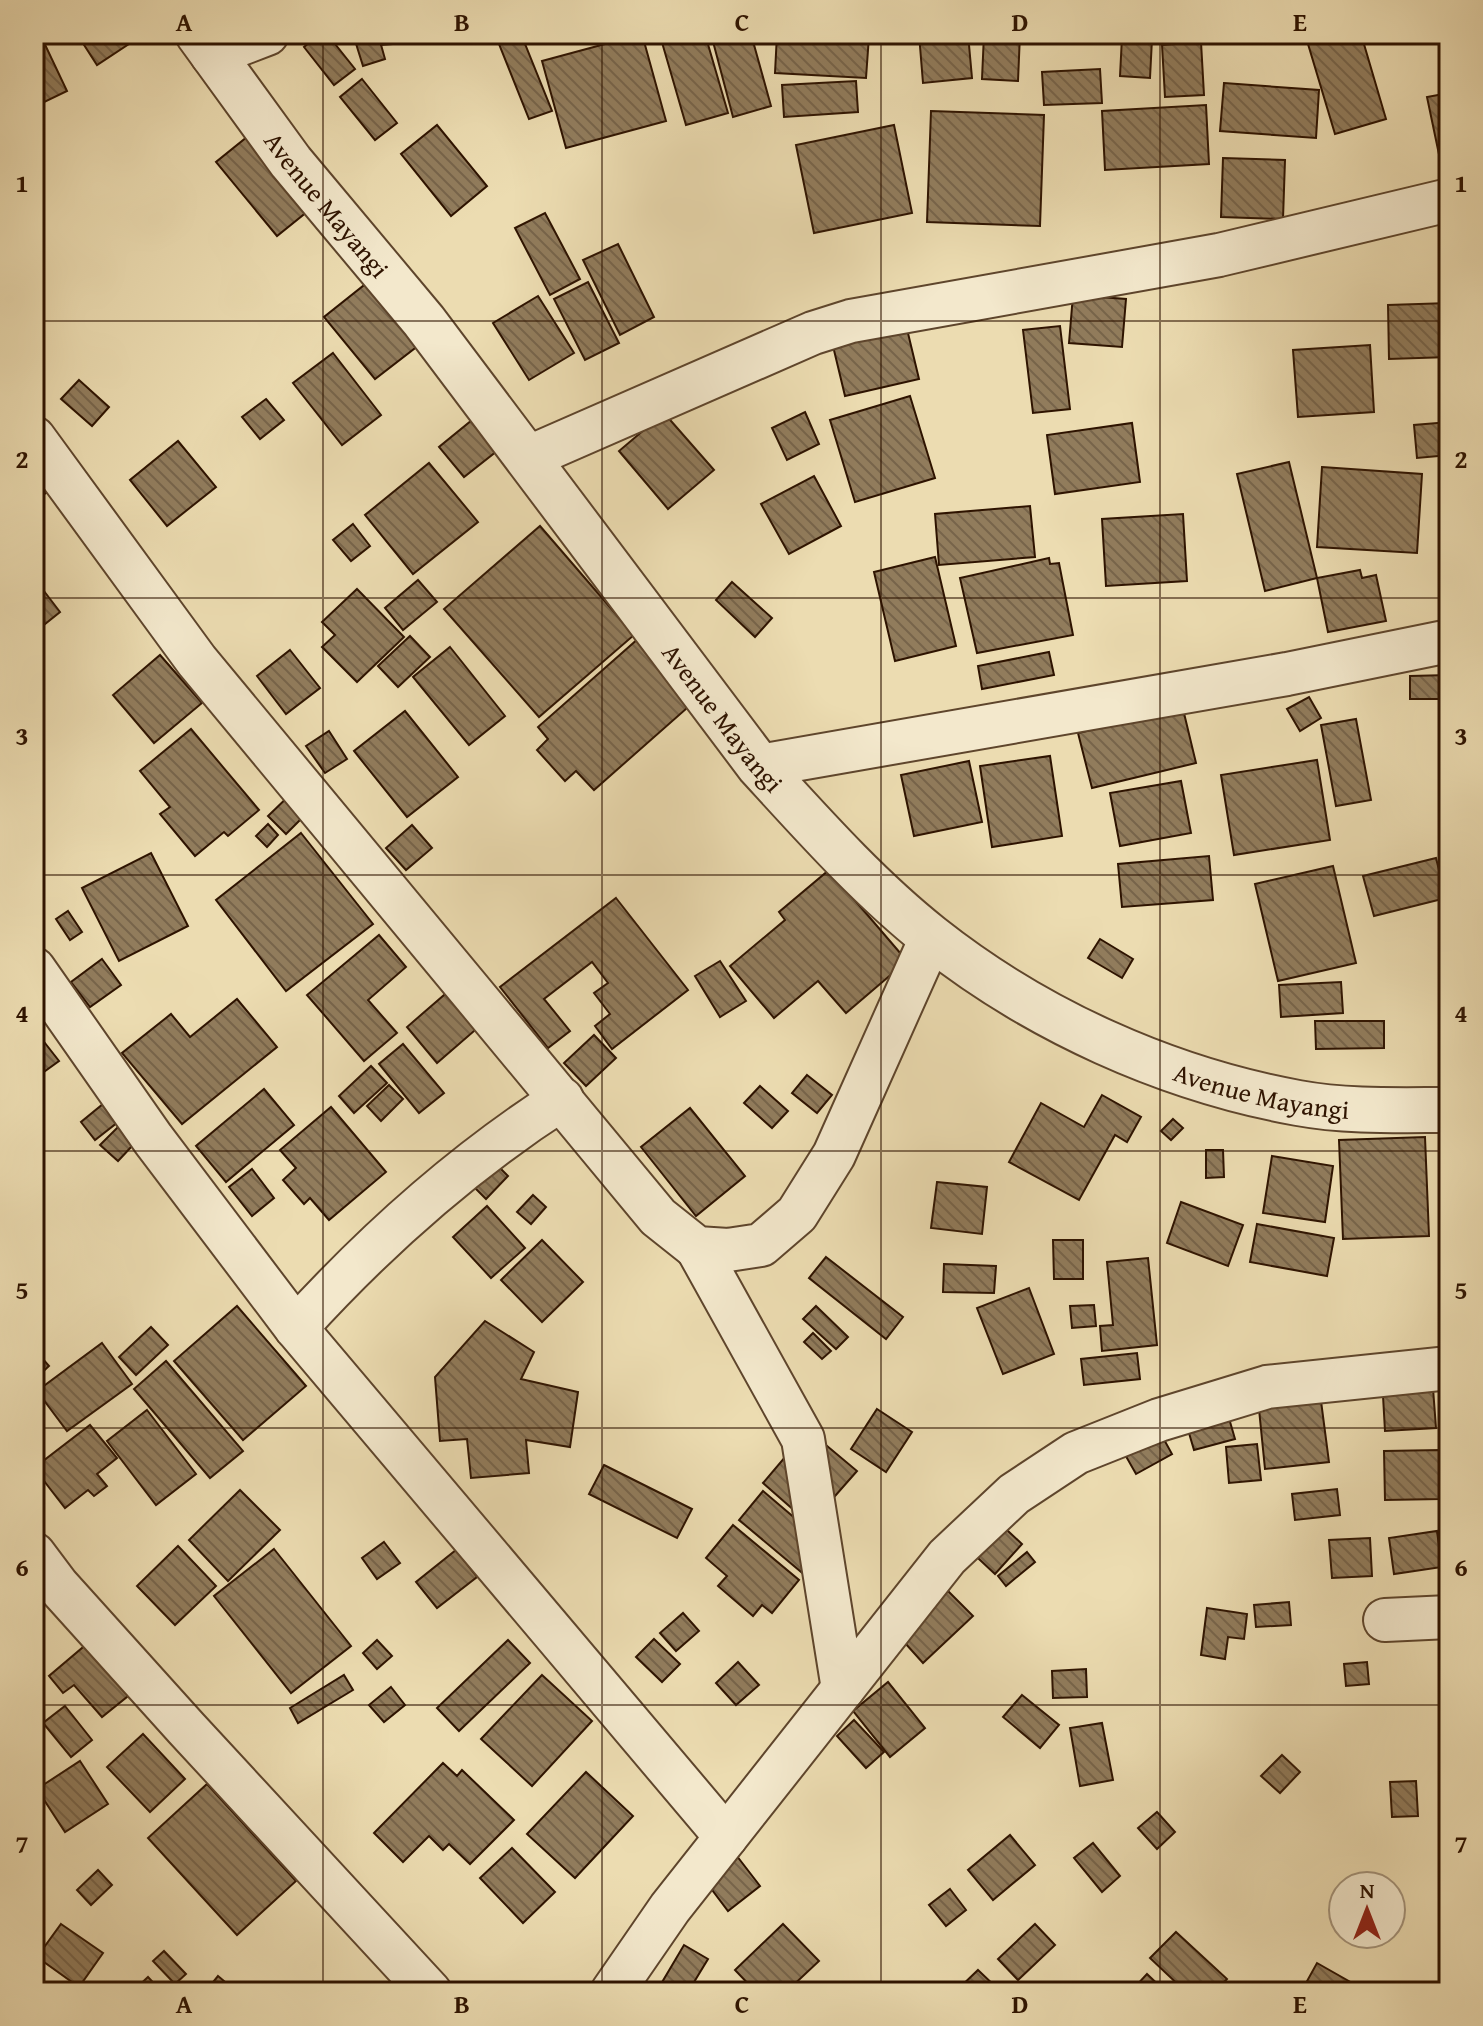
<svg xmlns="http://www.w3.org/2000/svg" width="1483" height="2026" font-family="'Gentium Book Plus',serif">
<style>
.building{fill:url(#building-back-hatch);stroke:#2e1300;stroke-width:2}
.lines{fill:none;stroke-linecap:round;stroke-linejoin:round}
.minor-casing{stroke:#5e452c;stroke-width:46}
.tertiary-casing{stroke:#5e452c;stroke-width:48}
.minor{stroke:#f3e8cc;stroke-width:42}
.tertiary{stroke:#f3e8cc;stroke-width:44}
.grid{fill:none;stroke:#2e1300;stroke-width:2;stroke-opacity:0.55}
.labels{text-anchor:middle;dominant-baseline:central;stroke-width:7;stroke-linejoin:round;paint-order:stroke}
.street-label{font-size:26px;fill:#2e1300;stroke:#f3e8cc}
.neatline{fill:none;stroke:#2e1300;stroke-width:3}
.grid-label{font-size:26px;text-anchor:middle;font-weight:bold;fill:#2e1300}
</style>
<defs>
<pattern id="building-back-hatch" width="6" height="6" patternUnits="userSpaceOnUse" patternTransform="scale(2)"><rect width="6" height="6" fill="#917c5c"/><path d="M-1 5l2 2M0 0l6 6M5-1l2 2" fill="none" stroke="#77644a"/></pattern>
</defs>
<rect width="100%" height="100%" fill="#ecdcb1"/>
<filter id="stains"><feTurbulence type="fractalNoise" baseFrequency=".0025" numOctaves="4"/><feColorMatrix values="0 0 0 0 .2 0 0 0 0 .09 0 0 0 0 .02 0 0 0 .5 -.17"/></filter>
<radialGradient id="worn" r=".72"><stop offset=".6" stop-color="#630" stop-opacity="0"/><stop offset="1" stop-color="#630" stop-opacity=".3"/></radialGradient>
<!-- building -->
<g class="building">
<path d="M34,34H40L67,91L34,107Z"/>
<path d="M77,34H144L97,65Z"/>
<path d="M320,34H327L355,69L334,85L304,47Z"/>
<path d="M353,34H378L385,59L363,66Z"/>
<path d="M380,34H404L405,43L381,45Z"/>
<path d="M495,34H521L552,111L529,119Z"/>
<path d="M642,34L666,121L566,148L542,61Z"/>
<path d="M677,34H705L728,113L686,125L661,39Z"/>
<path d="M711,34H751L771,106L733,117Z"/>
<path d="M777,34L869,36L866,78L775,73Z"/>
<path d="M919,34H968L972,78L923,83Z"/>
<path d="M984,34H1020L1018,81L982,79Z"/>
<path d="M1187,34H1265V37L1187,36Z"/>
<path d="M1305,34H1361L1386,119L1335,134Z"/>
<rect x="1370" y="34" width="41" height="5"/>
<path d="M1122,37L1152,39L1150,78L1120,76Z"/>
<path d="M1201,42L1204,95L1165,97L1162,45Z"/>
<path d="M1100,69L1102,103L1044,105L1042,72Z"/>
<path d="M362,79L397,123L375,140L340,97Z"/>
<path d="M856,81L858,112L784,117L782,85Z"/>
<path d="M1224,83L1319,90L1316,138L1220,131Z"/>
<path d="M1449,93V162L1441,164L1427,97Z"/>
<path d="M1206,105L1209,164L1105,170L1102,111Z"/>
<path d="M931,111L1044,115L1040,226L927,222Z"/>
<path d="M437,125L487,186L451,216L401,154Z"/>
<path d="M894,125L912,213L814,233L796,145Z"/>
<path d="M247,137L308,211L277,236L216,162Z"/>
<path d="M1223,158L1285,160L1283,219L1221,217Z"/>
<path d="M545,213L580,279L550,295L515,228Z"/>
<path d="M618,244L654,317L620,335L583,260Z"/>
<path d="M368,282L419,345L375,379L324,317Z"/>
<path d="M588,282L619,343L585,360L554,299Z"/>
<path d="M1073,295L1126,299L1122,347L1069,343Z"/>
<path d="M538,296L574,353L529,380L493,323Z"/>
<path d="M1449,303V357L1389,359L1388,305Z"/>
<path d="M1060,326L1070,409L1033,413L1023,330Z"/>
<path d="M907,329L919,379L845,396L833,346Z"/>
<path d="M1370,345L1374,412L1298,417L1293,350Z"/>
<path d="M333,353L381,415L342,445L293,383Z"/>
<path d="M79,380L109,407L92,426L61,399Z"/>
<path d="M910,396L935,478L855,502L830,420Z"/>
<path d="M266,399L284,420L260,439L242,417Z"/>
<path d="M805,412L819,444L787,460L772,428Z"/>
<path d="M664,413L714,470L668,509L619,451Z"/>
<path d="M477,416L502,447L464,477L439,447Z"/>
<path d="M1449,422V455L1417,458L1414,425Z"/>
<path d="M1132,423L1140,482L1055,494L1047,435Z"/>
<path d="M178,441L216,487L167,526L130,480Z"/>
<path d="M1289,462L1317,578L1265,591L1237,474Z"/>
<path d="M34,463L52,489L34,501Z"/>
<path d="M429,463L478,522L413,574L365,515Z"/>
<path d="M1322,467L1422,474L1417,553L1317,547Z"/>
<path d="M814,476L841,526L789,554L761,504Z"/>
<path d="M1030,506L1035,557L939,565L935,514Z"/>
<path d="M1183,514L1187,581L1106,586L1102,519Z"/>
<path d="M353,524L370,546L351,561L333,540Z"/>
<path d="M540,526L634,635L539,717L444,609Z"/>
<path d="M935,557L956,646L895,661L874,572Z"/>
<path d="M1049,558L1050,564L1059,563L1073,635L977,653L960,578Z"/>
<path d="M1360,570L1362,578L1376,575L1386,621L1328,632L1317,578Z"/>
<path d="M34,578L60,612L45,624L34,610Z"/>
<path d="M418,580L437,602L403,630L385,608Z"/>
<path d="M732,582L772,618L755,637L716,600Z"/>
<path d="M357,589L404,637L357,682L322,647L335,635L322,622Z"/>
<path d="M410,636L430,657L398,687L378,666Z"/>
<path d="M639,638L695,701L594,790L576,771L565,781L537,750L548,739L538,727Z"/>
<path d="M450,647L505,716L469,745L413,677Z"/>
<path d="M290,650L320,688L286,714L257,676Z"/>
<path d="M1049,652L1054,675L982,689L978,666Z"/>
<path d="M160,655L202,703L154,743L113,695Z"/>
<path d="M1449,675V699H1410V676Z"/>
<path d="M1309,697L1321,718L1300,731L1287,709Z"/>
<path d="M1183,709L1196,763L1092,788L1078,733Z"/>
<path d="M405,711L458,777L407,817L354,751Z"/>
<path d="M1356,719L1371,800L1336,806L1321,725Z"/>
<path d="M191,729L259,810L228,836L224,832L195,856L160,814L170,807L140,771Z"/>
<path d="M329,731L347,759L325,773L306,746Z"/>
<path d="M1050,756L1062,836L992,847L980,766Z"/>
<path d="M1317,760L1330,840L1234,855L1221,775Z"/>
<path d="M969,761L982,822L914,836L901,775Z"/>
<path d="M1181,781L1191,833L1120,846L1110,793Z"/>
<path d="M294,791L312,808L286,834L268,816Z"/>
<path d="M268,824L278,835L267,847L256,836Z"/>
<path d="M412,825L432,848L406,870L386,848Z"/>
<path d="M301,833L373,924L286,991L216,900Z"/>
<path d="M151,853L188,926L119,961L82,888Z"/>
<path d="M1209,856L1213,900L1122,907L1118,864Z"/>
<path d="M1436,858L1446,898L1374,916L1363,876Z"/>
<path d="M1333,866L1356,963L1278,981L1255,884Z"/>
<path d="M829,870L907,961L846,1013L818,981L774,1018L730,966L785,920L779,912Z"/>
<path d="M616,898L688,990L612,1049L595,1026L610,1014L594,993L608,983L592,962L544,999L570,1031L548,1048L500,987Z"/>
<path d="M68,911L82,932L70,940L56,919Z"/>
<path d="M379,935L406,967L368,1000L397,1033L364,1061L307,995Z"/>
<path d="M1100,939L1133,959L1122,978L1088,958Z"/>
<path d="M102,959L121,985L90,1007L71,982Z"/>
<path d="M720,961L746,1001L720,1017L695,976Z"/>
<path d="M1341,982L1343,1013L1281,1017L1279,985Z"/>
<path d="M451,989L481,1025L437,1063L407,1027Z"/>
<path d="M237,999L277,1047L182,1124L122,1053L171,1014L190,1037Z"/>
<path d="M1315,1021H1384V1048L1316,1049Z"/>
<path d="M34,1029L59,1061L34,1079Z"/>
<path d="M594,1035L616,1058L586,1086L564,1063Z"/>
<path d="M403,1044L444,1093L419,1113L379,1064Z"/>
<path d="M371,1066L387,1083L354,1113L339,1096Z"/>
<path d="M807,1075L832,1095L817,1113L792,1093Z"/>
<path d="M389,1085L403,1099L381,1121L367,1106Z"/>
<path d="M760,1086L788,1111L772,1128L744,1103Z"/>
<path d="M264,1089L294,1125L226,1182L196,1146Z"/>
<path d="M1102,1095L1141,1117L1127,1142L1115,1135L1079,1200L1009,1162L1041,1103L1084,1127Z"/>
<path d="M103,1104L118,1122L95,1140L81,1122Z"/>
<path d="M331,1107L386,1172L329,1220L310,1198L304,1204L283,1180L296,1168L280,1150Z"/>
<path d="M690,1108L745,1176L696,1216L641,1147Z"/>
<path d="M130,1115L147,1130L118,1161L100,1145Z"/>
<path d="M1173,1119L1183,1128L1171,1140L1161,1131Z"/>
<path d="M1425,1137L1429,1236L1343,1239L1339,1140Z"/>
<path d="M1206,1150H1223L1224,1177L1206,1178Z"/>
<path d="M1272,1156L1333,1166L1325,1222L1263,1213Z"/>
<path d="M497,1165L508,1176L486,1199L475,1188Z"/>
<path d="M252,1169L274,1198L252,1216L229,1187Z"/>
<path d="M937,1182L987,1187L982,1234L931,1228Z"/>
<path d="M533,1195L546,1207L531,1224L517,1212Z"/>
<path d="M1181,1202L1243,1225L1228,1266L1167,1243Z"/>
<path d="M487,1206L525,1248L491,1278L453,1237Z"/>
<path d="M1257,1224L1334,1238L1327,1276L1250,1262Z"/>
<path d="M542,1240L583,1282L542,1322L501,1280Z"/>
<path d="M1053,1240H1083V1279H1054Z"/>
<path d="M826,1257L903,1317L886,1339L809,1278Z"/>
<path d="M1148,1258L1157,1345L1102,1351L1100,1326L1113,1325L1107,1262Z"/>
<path d="M944,1264L996,1266L994,1293L943,1292Z"/>
<path d="M1029,1288L1054,1354L1003,1374L977,1308Z"/>
<path d="M1094,1305L1096,1326L1072,1328L1070,1306Z"/>
<path d="M237,1306L306,1386L243,1440L174,1361Z"/>
<path d="M816,1306L848,1337L836,1349L803,1319Z"/>
<path d="M485,1321L534,1352L521,1379L578,1392L570,1447L526,1440L529,1473L471,1478L467,1439L440,1441L435,1377Z"/>
<path d="M151,1327L168,1345L136,1375L119,1357Z"/>
<path d="M813,1333L831,1351L822,1359L804,1342Z"/>
<path d="M102,1343L132,1384L67,1431L37,1391Z"/>
<path d="M34,1349L49,1366L34,1380Z"/>
<path d="M1137,1353L1140,1379L1084,1385L1081,1359Z"/>
<path d="M166,1361L243,1451L210,1478L134,1389Z"/>
<path d="M1432,1375L1436,1428L1385,1431L1382,1378Z"/>
<path d="M1222,1394L1235,1439L1194,1450L1181,1406Z"/>
<path d="M1321,1401L1329,1462L1265,1469L1259,1409Z"/>
<path d="M877,1409L912,1432L886,1472L851,1449Z"/>
<path d="M147,1410L196,1474L156,1505L107,1441Z"/>
<path d="M90,1425L117,1458L97,1474L107,1486L94,1496L88,1490L65,1508L34,1468Z"/>
<path d="M1156,1425L1172,1454L1136,1474L1119,1444Z"/>
<path d="M808,1430L857,1471L821,1512H796L763,1483Z"/>
<path d="M1257,1444L1261,1480L1229,1483L1226,1447Z"/>
<path d="M1440,1450L1441,1499L1385,1500L1384,1451Z"/>
<path d="M604,1465L692,1509L677,1538L589,1494Z"/>
<path d="M1337,1489L1340,1515L1295,1520L1292,1494Z"/>
<path d="M240,1490L280,1530L228,1581L189,1540Z"/>
<path d="M763,1491L830,1548L806,1576L739,1520Z"/>
<path d="M992,1516L1022,1544L995,1574L965,1546Z"/>
<path d="M733,1525L799,1580L772,1613L762,1605L753,1616L718,1586L727,1576L706,1558Z"/>
<path d="M1437,1531L1442,1567L1394,1574L1389,1538Z"/>
<path d="M1370,1538L1372,1576L1332,1578L1329,1540Z"/>
<path d="M384,1542L400,1563L377,1579L362,1558Z"/>
<path d="M178,1546L216,1586L175,1625L137,1586Z"/>
<path d="M274,1549L351,1646L291,1693L214,1596Z"/>
<path d="M456,1550L477,1577L437,1608L416,1582Z"/>
<path d="M1027,1552L1035,1562L1006,1586L998,1576Z"/>
<path d="M945,1588L973,1616L923,1663L896,1633Z"/>
<path d="M1289,1602L1291,1625L1256,1627L1254,1605Z"/>
<path d="M1207,1608L1247,1614L1244,1639L1228,1637L1225,1659L1201,1655Z"/>
<path d="M683,1613L699,1631L676,1651L660,1633Z"/>
<path d="M95,1637L138,1688L102,1717L74,1685L63,1693L49,1676Z"/>
<path d="M654,1639L680,1664L662,1682L636,1657Z"/>
<path d="M377,1640L392,1656L377,1669L363,1653Z"/>
<path d="M508,1640L530,1663L459,1731L437,1708Z"/>
<path d="M738,1662L759,1685L736,1705L716,1683Z"/>
<path d="M1367,1662L1369,1684L1346,1686L1344,1664Z"/>
<path d="M1086,1669L1087,1697L1053,1698L1052,1671Z"/>
<path d="M344,1675L353,1690L298,1723L290,1708Z"/>
<path d="M542,1675L592,1721L532,1786L481,1739Z"/>
<path d="M888,1682L925,1728L890,1757L853,1711Z"/>
<path d="M391,1687L405,1705L384,1722L369,1705Z"/>
<path d="M1022,1695L1059,1725L1040,1748L1003,1717Z"/>
<path d="M65,1706L92,1740L71,1757L43,1723Z"/>
<path d="M854,1720L884,1752L866,1768L837,1736Z"/>
<path d="M1102,1723L1113,1780L1080,1786L1070,1728Z"/>
<path d="M143,1734L185,1779L150,1812L107,1767Z"/>
<path d="M1282,1755L1300,1772L1280,1793L1261,1776Z"/>
<path d="M80,1761L108,1804L65,1832L37,1789Z"/>
<path d="M443,1763L457,1776L462,1770L514,1820L470,1864L449,1844L443,1850L429,1836L403,1862L374,1833Z"/>
<path d="M586,1772L633,1816L575,1878L527,1834Z"/>
<path d="M1416,1781L1418,1816L1392,1817L1390,1782Z"/>
<path d="M207,1784L296,1881L237,1935L148,1838Z"/>
<path d="M1157,1812L1175,1832L1157,1849L1138,1828Z"/>
<path d="M1010,1835L1035,1865L993,1900L968,1870Z"/>
<path d="M723,1838L760,1886L728,1911L691,1862Z"/>
<path d="M1093,1843L1120,1876L1102,1892L1074,1858Z"/>
<path d="M512,1848L555,1892L523,1923L480,1878Z"/>
<path d="M98,1870L112,1885L91,1905L77,1890Z"/>
<path d="M950,1889L966,1910L946,1926L929,1905Z"/>
<path d="M61,1924L103,1953L79,1987L37,1957Z"/>
<path d="M783,1924L819,1961L786,1992H756L735,1970Z"/>
<path d="M1035,1924L1055,1945L1018,1980L998,1959Z"/>
<path d="M1176,1932L1227,1979L1215,1992H1186L1150,1958Z"/>
<path d="M684,1945L708,1959L688,1992H674L661,1984Z"/>
<path d="M164,1951L186,1974L175,1984L153,1961Z"/>
<path d="M1317,1963L1368,1992H1301Z"/>
<path d="M978,1970L998,1989L995,1992H955Z"/>
<path d="M1147,1974L1166,1992H1138L1134,1988Z"/>
<path d="M218,1976L237,1992H205Z"/>
<path d="M148,1977L162,1992H132Z"/>
</g>
<g class="lines">
<!-- minor casing -->
<g class="minor-casing">
<g id="minor">
<path d="M212,55L267,34"/>
<path d="M34,438L197,661L658,1217L697,1248L728,1250L761,1245L797,1214L834,1155L931,938"/>
<path d="M527,458L813,333L851,321L1219,255L1449,200"/>
<path d="M759,766L1287,674L1449,641"/>
<path d="M34,969L153,1139L296,1328L726,1837"/>
<path d="M697,1248L803,1439L843,1689"/>
<path d="M296,1328C376,1240 462,1163 562,1099"/>
<path d="M34,1554L58,1586L186,1728L430,1992"/>
<path d="M1385,1620L1449,1617"/>
<path d="M612,1992L670,1908L947,1557L1014,1494L1076,1453L1159,1420L1267,1387L1449,1368"/>
</g>
</g>
<!-- tertiary casing -->
<g class="tertiary-casing">
<g id="tertiary">
<path id="s1" d="M198,34L291,162L424,321L759,766C813,825 868,887 931,937C1036,1020 1166,1079 1298,1103C1347,1112 1399,1110 1449,1110"/>
</g>
</g>
<!-- minor -->
<use href="#minor" class="minor"/>
<!-- tertiary -->
<use href="#tertiary" class="tertiary"/>
</g>
<!-- grid -->
<path class="grid" d="M323,34V1992M602,34V1992M881,34V1992M1160,34V1992M34,321H1449M34,598H1449M34,875H1449M34,1151H1449M34,1428H1449M34,1705H1449"/>
<g class="labels">
<!-- street labels -->
<g class="street-label">
<text stroke="none"><textPath href="#s1" startOffset="214">Avenue Mayangi</textPath></text>
<text stroke="none"><textPath href="#s1" startOffset="862">Avenue Mayangi</textPath></text>
<text stroke="none"><textPath href="#s1" startOffset="1534">Avenue Mayangi</textPath></text>
</g>
</g>
<!-- margin -->
<rect width="1483" height="2026" fill="none" stroke="#ecdcb1" stroke-width="88"/>
<!-- north arrow -->
<g transform="translate(1367 1910)"><circle r="38" fill="#f3e8cc" stroke="#a4937a" stroke-width="2"/>
<path d="M0-6L14 30L0 20L-14 30Z" fill="#8f2418"/>
<text y="-12" font-size="22" font-weight="bold" text-anchor="middle" fill="#2e1300">N</text>
</g>
<rect x="44" y="44" width="1395" height="1938" class="neatline"/>
<g class="grid-label">
<text x="184" y="31">A</text>
<text x="462" y="31">B</text>
<text x="742" y="31">C</text>
<text x="1020" y="31">D</text>
<text x="1300" y="31">E</text>
<text x="22" y="192">1</text>
<text x="1461" y="192">1</text>
<text x="22" y="468">2</text>
<text x="1461" y="468">2</text>
<text x="22" y="745">3</text>
<text x="1461" y="745">3</text>
<text x="22" y="1022">4</text>
<text x="1461" y="1022">4</text>
<text x="22" y="1299">5</text>
<text x="1461" y="1299">5</text>
<text x="22" y="1576">6</text>
<text x="1461" y="1576">6</text>
<text x="22" y="1853">7</text>
<text x="1461" y="1853">7</text>
<text x="184" y="2013">A</text>
<text x="462" y="2013">B</text>
<text x="742" y="2013">C</text>
<text x="1020" y="2013">D</text>
<text x="1300" y="2013">E</text>
</g>
<rect width="100%" height="100%" filter="url(#stains)"/>
<rect width="100%" height="100%" fill="url(#worn)"/>
</svg>
